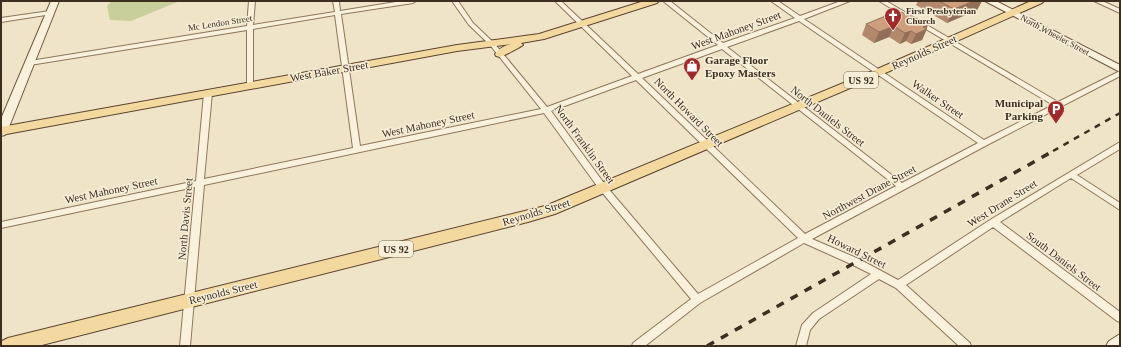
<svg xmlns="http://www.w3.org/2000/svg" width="1121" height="347" font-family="'Times New Roman',serif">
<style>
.green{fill:#c9cf9b}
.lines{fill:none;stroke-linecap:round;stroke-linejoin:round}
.street-casing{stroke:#8d765c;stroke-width:2}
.secondary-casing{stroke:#6f573f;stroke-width:2}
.primary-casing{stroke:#5b4430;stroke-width:2}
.street{fill:#faf1dc;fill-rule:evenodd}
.secondary{fill:#faf1dc;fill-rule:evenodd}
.primary{fill:#f3d9a0;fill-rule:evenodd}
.rail-far1{stroke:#3d2e20;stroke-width:2.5;stroke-dasharray:6 6;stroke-linecap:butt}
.rail{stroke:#3d2e20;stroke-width:3.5;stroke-dasharray:8 8;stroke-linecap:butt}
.wall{fill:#b2896c}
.shaded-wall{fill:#916f58}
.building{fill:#cf9f7d;stroke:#916f58}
.labels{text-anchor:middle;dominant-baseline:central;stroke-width:3;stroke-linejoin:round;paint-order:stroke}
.far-poi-label{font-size:9px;font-weight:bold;fill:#3d2e20;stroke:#f7eed8;text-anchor:start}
.far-street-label{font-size:9px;fill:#3d2e20;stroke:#f7eed8}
.shield{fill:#f7eed8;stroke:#756857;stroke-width:1}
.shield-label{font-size:10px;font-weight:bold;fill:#3d2e20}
.street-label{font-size:11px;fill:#3d2e20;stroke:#f7eed8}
.poi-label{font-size:11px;font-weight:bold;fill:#3d2e20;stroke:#f7eed8;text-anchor:start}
</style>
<rect width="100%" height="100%" fill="#f0e4c8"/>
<!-- green -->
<path class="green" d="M112,1H180L131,21L110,20L107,6Z"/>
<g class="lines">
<!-- street casing -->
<g class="street-casing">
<g id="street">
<path d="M249,1H255L253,25L335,12L333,1H339L340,11L402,1H416L413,3L341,14L360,146L541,109L490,45L469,25L452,1H458L473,23L494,43L547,107L632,76L555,1H561L638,74L718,45L663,1H670L723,43L795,18L771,1H778L800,16L841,1H850L804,19L984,140L1053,105L879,1H886L1058,102L1120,71V76L987,145L812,239L859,259L898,280L990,220L1120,142V149L1077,175L1120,203V210L1071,178L1000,222L1120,312V322L1117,321L993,227L906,285L970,343L971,346H959L896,288L879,279L819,319L810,330L806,346H796L802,325L813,313L871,274L853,265L804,243L700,303L645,346H632L633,343L691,299L600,190L544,113L204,185L190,346H180L195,187L1,228V222L196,181L204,93L208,91L212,93L204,179L353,148L335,15L253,29V86L250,88L247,86V30L30,65L27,63L30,61L247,26ZM799,21L978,143L902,183L727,47ZM722,49L896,186L805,234L642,78ZM636,80L798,238L698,294L606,186L551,111Z"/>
<path d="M1094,1H1102L1120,9V13Z"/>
<path d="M50,11L52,12V14L1,22V18Z"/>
</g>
</g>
<!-- secondary casing -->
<g class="secondary-casing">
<g id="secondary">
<path d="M51,1H59L7,132L5,135L1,136V119Z"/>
<path d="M985,1H996L1120,65V72Z"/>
<path d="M1120,334V346H1106L1109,341Z"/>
</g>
</g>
<!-- primary casing -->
<g class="primary-casing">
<g id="primary">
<path d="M644,1H659L657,3L544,39L521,43L523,45C522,46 502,57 500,57L496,56L495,54C499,48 504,46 511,44L457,51L1,135V127L457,45L539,34Z"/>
<path d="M1031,1H1044L1042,3L883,74L555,214L528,222L38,346H1L2,341L8,338L545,206L875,70Z"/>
</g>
</g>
<!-- street -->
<use href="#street" class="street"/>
<!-- secondary -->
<use href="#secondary" class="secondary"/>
<!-- primary -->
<use href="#primary" class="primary"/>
<!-- rail-far1 -->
<path class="rail-far1" d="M1053,151L1120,113"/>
<!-- rail -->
<path class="rail" d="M707,346L1055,150"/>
</g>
<!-- wall -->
<g class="wall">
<path d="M918,1H982L977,10L947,23L916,5Z"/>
<path d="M907,16L928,25L922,40L911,44L906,41L900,44L889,37L874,43L862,35L866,24L891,17Z"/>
</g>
<!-- shaded-wall -->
<g class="shaded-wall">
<path d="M974,1H982L977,10L947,23L954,9Z"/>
<path d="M928,25L925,30L927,29L922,40L911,44L916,34L923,27Z"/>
<path d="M894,26L889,37L874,43L879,32Z"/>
<path d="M911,31L906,41L900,44L905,33Z"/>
</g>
<!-- building -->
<g class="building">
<path d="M939,1H974L954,9Z"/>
<path d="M902,12L907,16L909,14L928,25L923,27L927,29L916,34L911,31L905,33L894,26L879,32L866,24L888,15L891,17Z"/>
</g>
<!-- icons -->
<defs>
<g id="church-pin" transform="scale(0.9)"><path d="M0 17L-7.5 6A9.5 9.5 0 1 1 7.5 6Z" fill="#9e2a2b" stroke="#f7eed8"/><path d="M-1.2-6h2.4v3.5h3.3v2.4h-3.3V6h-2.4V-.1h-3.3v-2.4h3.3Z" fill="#fff"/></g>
<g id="shop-pin" transform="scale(0.9)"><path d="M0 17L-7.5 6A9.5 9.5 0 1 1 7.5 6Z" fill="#9e2a2b" stroke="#f7eed8"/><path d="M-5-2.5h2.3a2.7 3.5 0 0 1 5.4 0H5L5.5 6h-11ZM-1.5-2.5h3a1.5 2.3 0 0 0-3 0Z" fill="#fff"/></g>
<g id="parking-pin" transform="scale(0.9)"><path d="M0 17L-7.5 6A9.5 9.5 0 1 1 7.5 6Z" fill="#9e2a2b" stroke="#f7eed8"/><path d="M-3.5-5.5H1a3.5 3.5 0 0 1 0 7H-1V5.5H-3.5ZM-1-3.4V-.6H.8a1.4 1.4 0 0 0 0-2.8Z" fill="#fff"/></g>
</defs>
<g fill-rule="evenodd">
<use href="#church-pin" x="893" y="16"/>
<use href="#shop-pin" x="692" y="66"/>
<use href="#parking-pin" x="1056" y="109"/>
</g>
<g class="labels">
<!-- far-poi labels -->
<g class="far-poi-label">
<text x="906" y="11">First Presbyterian<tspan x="906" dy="10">Church</tspan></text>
</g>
<!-- far-street labels -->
<g class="far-street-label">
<text transform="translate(220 23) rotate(-9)">Mc Lendon Street</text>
<text transform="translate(1055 35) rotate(28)">North Wheeler Street</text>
</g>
<!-- shield labels -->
<g class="shield">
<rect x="844" y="72" width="34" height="16" rx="3"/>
<rect x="379" y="241" width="34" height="16" rx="3"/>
</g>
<g class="shield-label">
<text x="861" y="80">US 92</text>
<text x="396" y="249">US 92</text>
</g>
<!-- street labels -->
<g class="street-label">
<text transform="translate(736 30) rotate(-20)">West Mahoney Street</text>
<text transform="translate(924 52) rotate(-24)">Reynolds Street</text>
<text transform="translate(329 71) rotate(-10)">West Baker Street</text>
<text transform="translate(938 99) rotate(34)">Walker Street</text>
<text transform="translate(689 112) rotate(45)">North Howard Street</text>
<text transform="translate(828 116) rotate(38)">North Daniels Street</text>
<text transform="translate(428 124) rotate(-12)">West Mahoney Street</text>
<text transform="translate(585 144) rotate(54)">North Franklin Street</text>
<text transform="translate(111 190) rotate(-12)">West Mahoney Street</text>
<text transform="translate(869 192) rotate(-28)">Northwest Drane Street</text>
<text transform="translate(1002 203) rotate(-32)">West Drane Street</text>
<text transform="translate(536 212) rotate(-17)">Reynolds Street</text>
<text transform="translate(185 219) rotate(-85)">North Davis Street</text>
<text transform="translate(857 251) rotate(26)">Howard Street</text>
<text transform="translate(1064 261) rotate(37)">South Daniels Street</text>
<text transform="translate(223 292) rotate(-14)">Reynolds Street</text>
</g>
<!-- poi labels -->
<g class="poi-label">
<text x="705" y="60">Garage Floor<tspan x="705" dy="13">Epoxy Masters</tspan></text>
<text x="1043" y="103" text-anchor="end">Municipal<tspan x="1043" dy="13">Parking</tspan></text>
</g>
</g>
<!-- border -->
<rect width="1121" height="347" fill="none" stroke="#3d2e20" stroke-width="4"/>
</svg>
